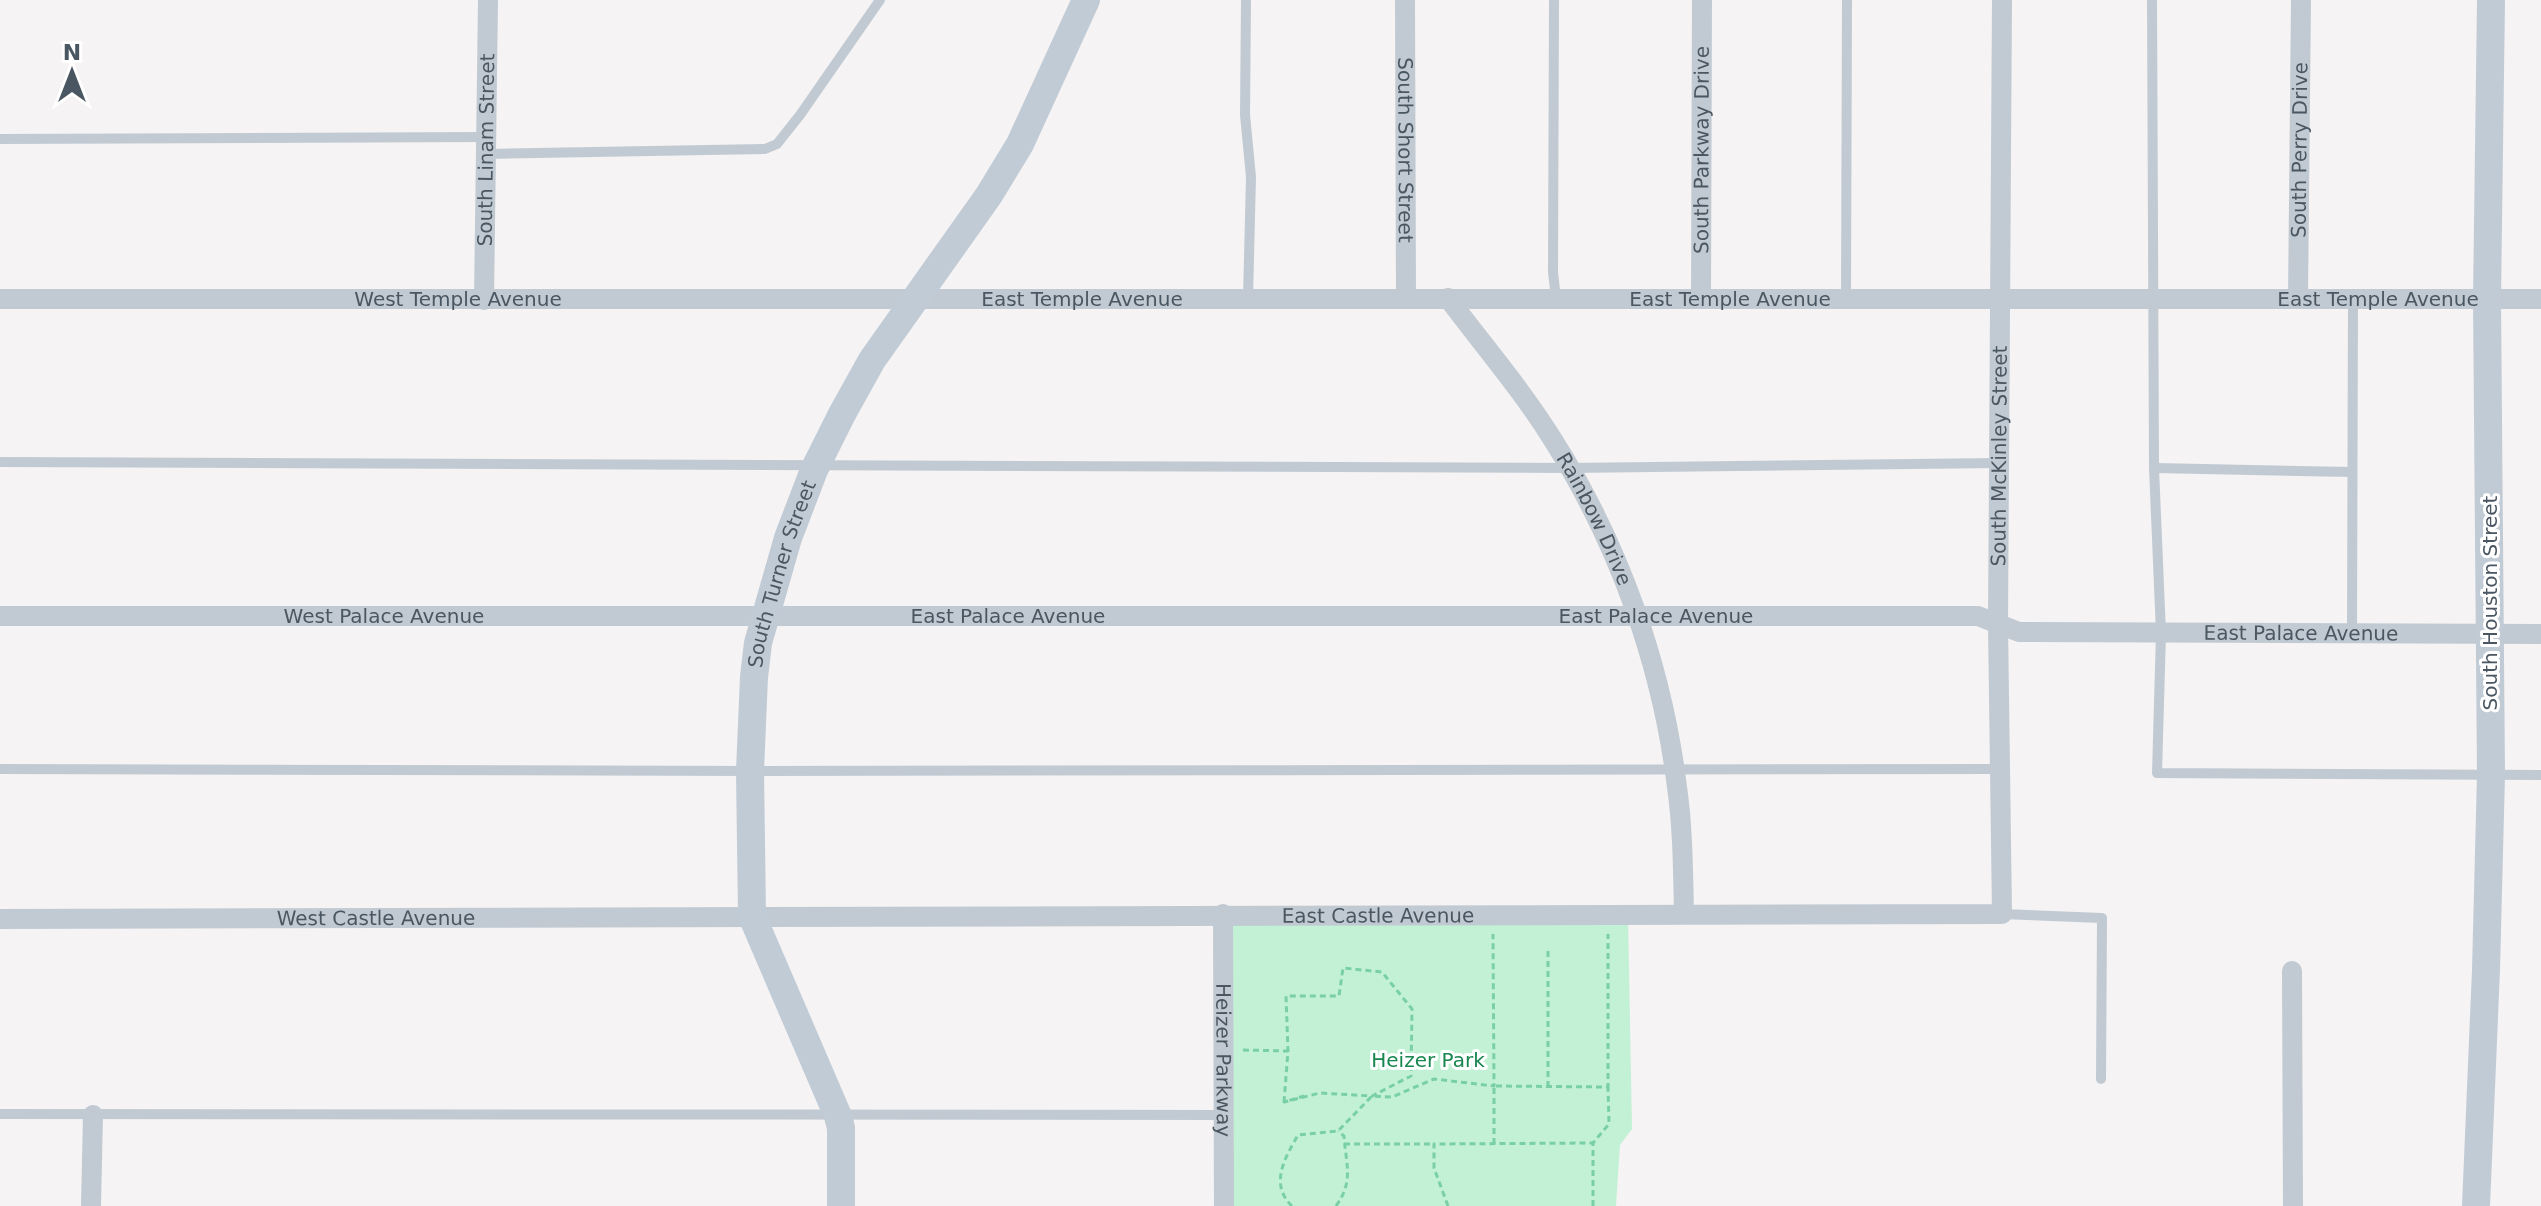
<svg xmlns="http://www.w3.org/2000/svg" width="2541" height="1206" font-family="'DejaVu Sans',sans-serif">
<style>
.green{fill:#c3f1d5}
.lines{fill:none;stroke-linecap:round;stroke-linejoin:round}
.path{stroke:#7ad0a6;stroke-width:3;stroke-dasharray:6 4;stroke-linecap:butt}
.lane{stroke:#c1cad2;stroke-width:10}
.street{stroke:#c1cad2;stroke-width:20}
.secondary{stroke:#c1cbd6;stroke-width:28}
.labels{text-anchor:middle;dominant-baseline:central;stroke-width:6;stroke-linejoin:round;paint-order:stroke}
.street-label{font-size:20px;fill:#4a5661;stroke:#fff}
.park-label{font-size:20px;fill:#17864f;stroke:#fff}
</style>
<rect width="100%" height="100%" fill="#f5f3f3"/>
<!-- green -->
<path class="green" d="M1223,914H1628L1632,1129L1620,1145L1616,1206H1224Z"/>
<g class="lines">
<!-- path -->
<g class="path">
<path d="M1243,1050L1288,1051"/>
<path d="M1548,1087V951"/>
<path d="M1284,1102L1288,1051L1286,996H1339L1343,968L1382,972L1412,1009L1411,1076L1372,1096L1320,1093L1284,1102L1304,1096"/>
<path d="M1344,1144H1434"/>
<path d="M1494,1144V1086L1608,1087V934"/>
<path d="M1292,1206C1269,1184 1285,1158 1298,1135L1338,1131L1372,1096L1392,1097L1434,1079L1494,1086L1493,934"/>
<path d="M1336,1206C1354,1181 1346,1165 1344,1136L1338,1131"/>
<path d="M1448,1206L1434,1168V1144L1593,1143"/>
<path d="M1593,1206V1143L1609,1124L1608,1087"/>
</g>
<!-- lane -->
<g class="lane">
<path d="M1246,0L1245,115L1251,177L1248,298"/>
<path d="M1554,0L1553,272L1556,299"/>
<path d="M2152,0L2154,468L2161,633L2157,773L2541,775"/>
<path d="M0,139L486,137"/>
<path d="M486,154L765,149L777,144L800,115L880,0"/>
<path d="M1846,299L1847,0"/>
<path d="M0,462L1569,468L2000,463"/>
<path d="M2154,468L2352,472"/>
<path d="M2352,633L2353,298"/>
<path d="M0,769L750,771L2000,769"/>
<path d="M2002,914L2102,918L2101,1079"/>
<path d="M0,1114L1224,1115"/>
</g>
<!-- street -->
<g class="street">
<path id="s1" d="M1405,0L1406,298"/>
<path id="s2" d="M1448,298C1483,345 1522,390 1553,440C1619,544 1662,665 1677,787C1683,829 1683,872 1684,914"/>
<path id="s3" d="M1701,298L1702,0"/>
<path id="s4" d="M2298,298L2301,0"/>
<path id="s5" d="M0,299H2541"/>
<path id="s6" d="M484,300L488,0"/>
<path id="s7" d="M0,616H1978L2019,632L2541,634"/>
<path id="s8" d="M1223,914L1224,1206"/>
<path id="s9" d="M0,919L2002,914L1998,624L2002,0"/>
<path d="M2292,971L2293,1206"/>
<path d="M91,1206L93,1115"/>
</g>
<!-- secondary -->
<g class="secondary">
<path id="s10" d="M841,1206V1128L838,1116L752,916L750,771L754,677L758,643L788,538L814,470L842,414L872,360L989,195L1020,144L1086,0"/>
<path d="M2476,1206L2486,970L2491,775L2487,299L2491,0"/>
</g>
</g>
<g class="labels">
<!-- street labels -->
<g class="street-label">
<text stroke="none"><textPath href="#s1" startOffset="150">South Short Street</textPath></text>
<text stroke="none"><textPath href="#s3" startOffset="148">South Parkway Drive</textPath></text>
<text stroke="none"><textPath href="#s4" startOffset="148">South Perry Drive</textPath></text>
<text stroke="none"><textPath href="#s6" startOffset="150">South Linam Street</textPath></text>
<text stroke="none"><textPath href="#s5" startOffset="1082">East Temple Avenue</textPath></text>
<text stroke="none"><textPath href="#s5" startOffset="1730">East Temple Avenue</textPath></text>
<text stroke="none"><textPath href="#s5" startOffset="2378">East Temple Avenue</textPath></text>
<text stroke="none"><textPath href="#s5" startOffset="458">West Temple Avenue</textPath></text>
<text stroke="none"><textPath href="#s9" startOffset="2460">South McKinley Street</textPath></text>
<text stroke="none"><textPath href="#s2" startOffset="266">Rainbow Drive</textPath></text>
<text stroke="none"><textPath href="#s10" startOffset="654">South Turner Street</textPath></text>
<text transform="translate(2490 603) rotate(-90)">South Houston Street</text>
<text stroke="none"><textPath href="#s7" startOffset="384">West Palace Avenue</textPath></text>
<text stroke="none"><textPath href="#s7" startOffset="1008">East Palace Avenue</textPath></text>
<text stroke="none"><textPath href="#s7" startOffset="1656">East Palace Avenue</textPath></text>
<text stroke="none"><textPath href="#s7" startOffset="2304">East Palace Avenue</textPath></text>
<text stroke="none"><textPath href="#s9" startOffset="1378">East Castle Avenue</textPath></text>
<text stroke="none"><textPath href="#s9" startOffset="376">West Castle Avenue</textPath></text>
<text stroke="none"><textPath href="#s8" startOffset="146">Heizer Parkway</textPath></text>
</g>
<!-- park labels -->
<g class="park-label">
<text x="1428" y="1060">Heizer Park</text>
</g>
</g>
<!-- north arrow -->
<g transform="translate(72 72)" stroke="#ffffff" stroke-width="6" paint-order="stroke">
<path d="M0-6L14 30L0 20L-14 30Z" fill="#4a5661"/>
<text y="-12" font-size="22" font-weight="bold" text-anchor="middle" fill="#4a5661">N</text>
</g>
</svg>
